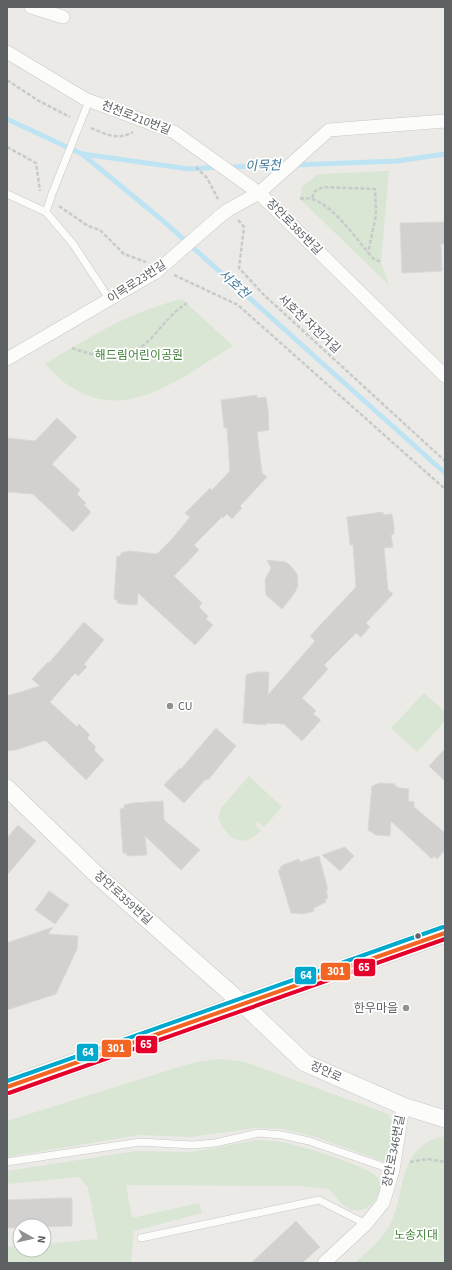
<svg xmlns="http://www.w3.org/2000/svg" width="452" height="1270" font-family="'Source Sans 3','Noto Sans KR',sans-serif">
<style>
.green{fill:#d8e6d3}
.lines{fill:none;stroke-linecap:round;stroke-linejoin:round}
.stream{stroke:#bee4f3;stroke-width:5}
.building{fill:#d2d1d0;stroke:#dbd9d6}
.service-casing{stroke:#c8c8c7;stroke-width:8}
.minor-casing{stroke:#c8c8c7;stroke-width:14}
.tertiary-casing{stroke:#c8c8c7;stroke-width:18}
.secondary-casing{stroke:#c6c7c6;stroke-width:20}
.path{stroke:#c7cbc9;stroke-width:2.5;stroke-dasharray:4 2;stroke-linecap:butt}
.service{stroke:#fcfcfb;stroke-width:7}
.minor{stroke:#fcfcfb;stroke-width:13}
.tertiary{stroke:#fcfcfb;stroke-width:17}
.secondary{stroke:#fcfcfb;stroke-width:19}
.service-bridge-casing{stroke:#c8c8c7;stroke-width:8;stroke-linecap:butt}
.minor-bridge-casing{stroke:#c8c8c7;stroke-width:14;stroke-linecap:butt}
.service-bridge{stroke:#fcfcfb;stroke-width:7}
.minor-bridge{stroke:#fcfcfb;stroke-width:13}
.bus-1-casing{stroke:#fff;stroke-width:7}
.bus-2-casing{stroke:#fff;stroke-width:7}
.bus-3-casing{stroke:#fff;stroke-width:7}
.bus-1{stroke:#f26522;stroke-width:4}
.bus-2{stroke:#e4002b;stroke-width:4}
.bus-3{stroke:#00a9ce;stroke-width:4}
.poi-dot{fill:#8f9192;stroke:#fff;stroke-width:1.5}
.bus-dot{fill:#5d6164;stroke:#fff;stroke-width:1.5}
.labels{text-anchor:middle;dominant-baseline:central;stroke-width:3.5;stroke-linejoin:round;paint-order:stroke}
.street-label{font-size:12px;fill:#5d6164;stroke:#fff}
.park-label{font-size:12px;fill:#44833d;stroke:#fff}
.poi-label{font-size:12px;fill:#5d6164;stroke:#fff;text-anchor:start}
.water-label{font-size:13px;font-style:italic;fill:#437998;stroke:#fff}
.line-badge{stroke:#fff;stroke-width:1.5}
.badge-label{font-size:11px;text-anchor:middle;font-weight:bold;fill:#fff}
</style>
<rect width="100%" height="100%" fill="#eceae7"/>
<!-- green -->
<g class="green">
<path d="M389,171L381,262L389,285L300,199L302,187L318,174Z"/>
<path d="M182,299L233,346C187,373 133,421 78,391C65,385 55,374 45,364C92,336 128,312 182,299Z"/>
<path d="M424,693L445,712V721L417,752L391,728Z"/>
<path d="M249,776L282,807L264,827L258,822L255,825L261,831C243,850 227,839 218,818L221,808Z"/>
<path d="M218,1059L245,1062L388,1114L394,1125L387,1163L316,1137L283,1129L255,1128L190,1137L139,1135L7,1157V1121L182,1066L197,1062Z"/>
<path d="M445,1136V1263H355C367,1252 380,1241 389,1227C407,1195 395,1146 445,1136Z"/>
<path d="M258,1140C266,1141 274,1141 282,1142C298,1145 370,1166 378,1178C388,1193 367,1215 351,1210C343,1207 335,1196 329,1189L298,1186L126,1185L132,1218L199,1203L202,1213L134,1231L131,1263H7V1247L20,1246V1250H44V1244L98,1239L88,1188L79,1177L7,1184V1171L136,1151L191,1152Z"/>
</g>
<g class="lines">
<!-- stream -->
<g class="stream">
<path d="M7,119L82,154L161,219L445,473"/>
<path d="M83,154L189,169L220,167"/>
<path d="M293,165L397,161L445,154"/>
<path d="M228,167L285,165"/>
</g>
</g>
<!-- building -->
<g class="building">
<path d="M445,222V244H441L442,271L402,273L400,223Z"/>
<path d="M257,395V398L266,397L268,409L269,430L257,432L262,473L267,477L240,506L242,508L232,519L227,514L223,518L222,517L194,545L199,550L174,576L202,603L199,607L208,616L206,619L213,625L195,645L138,593L137,605L122,604L117,603V600L114,599L117,556H120L121,553L129,551L157,554L172,539L190,517L185,513L210,488L212,490L230,471L227,428H224L221,400Z"/>
<path d="M57,418L77,437L52,464L80,490L77,494L86,503L84,505L91,512L73,532L33,494L7,492V438L35,441Z"/>
<path d="M383,512V515L392,514L394,526V534L391,535L393,547L384,548L388,590L393,594L366,623L370,627L361,637L356,633L324,665L328,669L302,698L316,711L313,714L321,720L302,741L284,724L266,723V725L243,723L246,675L255,672H269L268,695L315,641L310,636L356,587L353,545H350L347,517Z"/>
<path d="M267,560L285,562L290,565L297,574L298,586L294,594L282,609L266,595L265,580L271,568Z"/>
<path d="M84,622L104,640L84,664L87,667L78,676L75,673L50,702L77,727L79,724L90,735L87,738L96,747L94,750L104,760L86,780L46,741H43L16,750L7,751V696L40,686L32,679L48,662L49,663Z"/>
<path d="M216,728L236,746L208,780L206,779L184,803L164,785L180,768L181,769Z"/>
<path d="M445,749V781L429,766Z"/>
<path d="M380,783L395,784V786L400,788L409,789L408,801L414,802V807L445,833V850L437,859L434,856L432,859L391,821L390,836L376,835L368,830L372,786Z"/>
<path d="M163,801L164,820L200,850L181,870L145,836L147,855L127,856L126,853H123L120,809L124,808V805L132,803Z"/>
<path d="M18,825L36,841L7,875V838Z"/>
<path d="M345,847L354,856L340,871L322,855Z"/>
<path d="M319,856L328,890H326L328,898L325,899L326,902L314,908V911L304,914L291,913L278,870H281L280,867L285,864L299,859L300,862Z"/>
<path d="M49,891L69,905L55,924L35,910Z"/>
<path d="M53,927L48,934L78,936L77,949L56,994L7,1010V943Z"/>
<path d="M62,1198H72V1226L7,1228V1200Z"/>
<path d="M296,1221L320,1247L302,1263H251Z"/>
</g>
<g class="lines">
<!-- service casing -->
<g class="service-casing">
<g id="service">
<path d="M7,194L46,212"/>
<path d="M52,194L46,212L73,244L110,300"/>
<path d="M7,1162L140,1142L192,1145L215,1143L259,1133L282,1135L309,1141L393,1170"/>
<path d="M141,1238L319,1200L366,1224"/>
</g>
</g>
<!-- minor casing -->
<g class="minor-casing">
<g id="minor">
<path d="M31,7L63,17"/>
<path d="M7,52L85,99L174,132L259,193L445,376"/>
<path d="M219,217L228,210L259,193L329,130L445,121"/>
<path d="M7,359L156,272"/>
<path d="M324,1263L366,1224L383,1203L393,1170L403,1106"/>
</g>
</g>
<!-- tertiary casing -->
<g class="tertiary-casing">
<path id="tertiary" d="M7,788L99,877L244,1005L305,1063L403,1106L445,1119"/>
</g>
<!-- secondary casing -->
<g class="secondary-casing">
<path id="secondary" d="M7,1087L445,933"/>
</g>
<!-- path -->
<g class="path">
<path d="M7,80L39,101L70,117"/>
<path d="M91,128C105,134 118,141 133,132"/>
<path d="M7,147L36,163L40,191"/>
<path d="M196,167L207,178L218,199"/>
<path d="M312,198L315,191L323,187L375,189L376,215L368,253"/>
<path d="M300,199C326,191 358,243 374,259L381,262"/>
<path d="M59,206L88,226L100,230L124,254L146,262"/>
<path d="M238,220L244,227L239,268L264,295L445,461"/>
<path d="M174,275L238,305L445,489"/>
<path d="M72,348C101,359 132,361 154,335C165,323 173,312 187,303"/>
<path d="M410,1162L428,1159L445,1162"/>
</g>
<!-- service -->
<use href="#service" class="service"/>
<!-- minor -->
<use href="#minor" class="minor"/>
<!-- tertiary -->
<use href="#tertiary" class="tertiary"/>
<!-- secondary -->
<use href="#secondary" class="secondary"/>
<!-- service-bridge casing -->
<g class="service-bridge-casing">
<path id="service-bridge" d="M52,194L87,106"/>
</g>
<!-- minor-bridge casing -->
<g class="minor-bridge-casing">
<path id="minor-bridge" d="M156,272L219,217"/>
</g>
<!-- service-bridge -->
<use href="#service-bridge" class="service-bridge"/>
<!-- minor-bridge -->
<use href="#minor-bridge" class="minor-bridge"/>
<!-- bus-1 casing -->
<g class="bus-1-casing">
<path id="bus-1" d="M7,1087L445,933"/>
</g>
<!-- bus-2 casing -->
<g class="bus-2-casing">
<path id="bus-2" d="M9,1093L445,939"/>
</g>
<!-- bus-3 casing -->
<g class="bus-3-casing">
<path id="bus-3" d="M7,1081L443,927"/>
</g>
<!-- bus-1 -->
<use href="#bus-1" class="bus-1"/>
<!-- bus-2 -->
<use href="#bus-2" class="bus-2"/>
<!-- bus-3 -->
<use href="#bus-3" class="bus-3"/>
</g>
<!-- markers -->
<g class="poi-dot">
<circle cx="170" cy="706" r="4"/>
<circle cx="406" cy="1008" r="4"/>
</g>
<circle class="bus-dot" cx="418" cy="936" r="3.5"/>
<g class="labels">
<!-- street labels -->
<g class="street-label">
<text transform="translate(136 118) rotate(21)">천천로210번길</text>
<text transform="translate(294 227) rotate(45)">장안로385번길</text>
<text transform="translate(137 282) rotate(-33)">이목로23번길</text>
<text transform="translate(309 324) rotate(43)">서호천 자전거길</text>
<text transform="translate(123 898) rotate(42)">장안로359번길</text>
<text transform="translate(326 1072) rotate(24)">장안로</text>
<text transform="translate(394 1151) rotate(-79)">장안로346번길</text>
</g>
<!-- park labels -->
<g class="park-label">
<text x="139" y="355">해드림어린이공원</text>
<text x="416" y="1235">노송지대</text>
</g>
<!-- poi labels -->
<g class="poi-label">
<text x="178" y="706">CU</text>
<text x="398" y="1008" text-anchor="end">한우마을</text>
</g>
<!-- water labels -->
<g class="water-label">
<text transform="translate(263 166) rotate(-2)">이목천</text>
<text transform="translate(234 284) rotate(42)">서호천</text>
</g>
</g>
<g class="line-badge">
<rect x="353" y="958" width="23" height="19" rx="4" fill="#e4002b"/>
<rect x="320" y="962" width="31" height="19" rx="4" fill="#f26522"/>
<rect x="294" y="966" width="23" height="19" rx="4" fill="#00a9ce"/>
<rect x="135" y="1035" width="23" height="19" rx="4" fill="#e4002b"/>
<rect x="101" y="1039" width="31" height="19" rx="4" fill="#f26522"/>
<rect x="76" y="1043" width="23" height="19" rx="4" fill="#00a9ce"/>
</g>
<g class="badge-label">
<text x="364" y="971">65</text>
<text x="336" y="975">301</text>
<text x="306" y="979">64</text>
<text x="146" y="1048">65</text>
<text x="116" y="1052">301</text>
<text x="88" y="1056">64</text>
</g>
<!-- border -->
<rect width="452" height="1270" fill="none" stroke="#5d6164" stroke-width="16"/>
<!-- north arrow -->
<g transform="translate(32 1238) rotate(98)"><circle r="19" fill="#ffffff" stroke="#bec0c1"/>
<path d="M0-3L7 15L0 10L-7 15Z" fill="#8f9192"/>
<text y="-6" font-size="11" font-weight="bold" text-anchor="middle" fill="#5d6164">N</text>
</g>
</svg>
